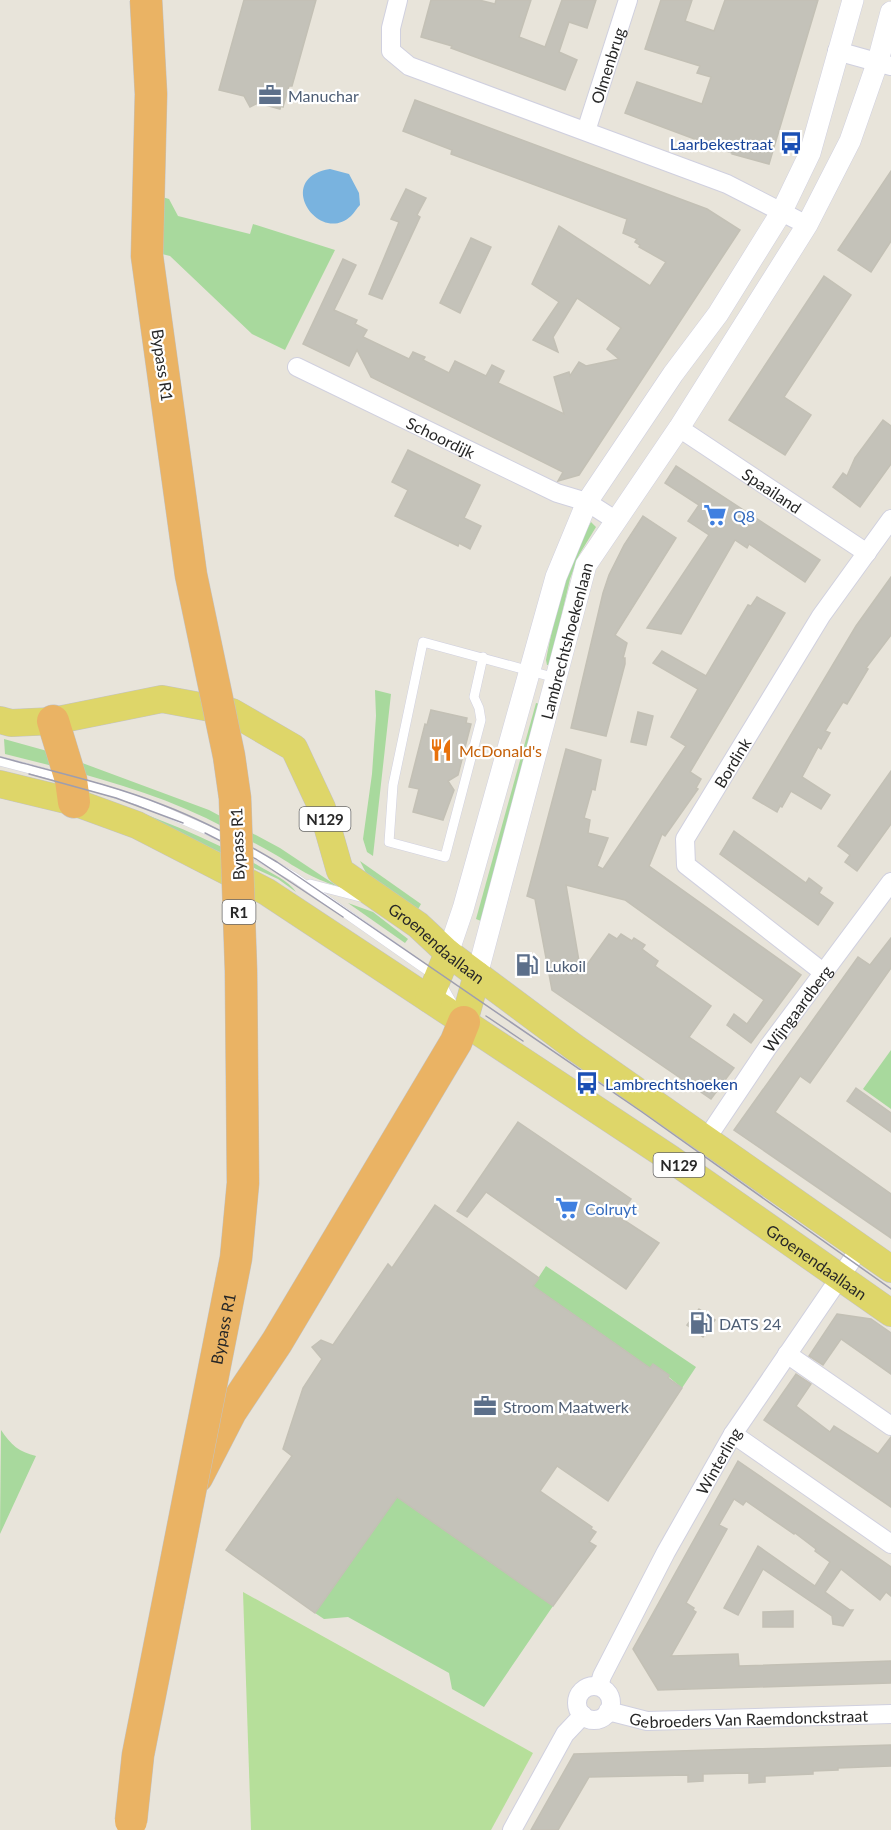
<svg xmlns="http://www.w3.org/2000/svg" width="891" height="1830" font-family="Lato,sans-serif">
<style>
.green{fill:#a8d99d}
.pitch{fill:#b6df9a}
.water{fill:#79b3df}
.building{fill:#c4c2b9;stroke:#c3c0b5;stroke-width:1.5}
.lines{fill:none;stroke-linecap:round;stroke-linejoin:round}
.service-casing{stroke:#d0d0df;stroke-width:10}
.minor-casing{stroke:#d0d0df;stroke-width:20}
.tertiary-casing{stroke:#d0d0df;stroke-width:22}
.primary-casing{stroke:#c3c3c3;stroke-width:28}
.motorway-casing{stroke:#c3c3c3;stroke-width:33}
.service{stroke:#fff;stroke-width:9}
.minor{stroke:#fff;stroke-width:18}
.tertiary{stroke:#fff;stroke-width:21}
.primary{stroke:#ded669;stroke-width:27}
.motorway{stroke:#eab364;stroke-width:32}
.tram{stroke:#9e9eaf;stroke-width:1.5}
.motorway-bridge-casing{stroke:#c3c3c3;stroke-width:33;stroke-linecap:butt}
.motorway-bridge{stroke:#eab364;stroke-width:32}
.labels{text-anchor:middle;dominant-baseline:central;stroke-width:4.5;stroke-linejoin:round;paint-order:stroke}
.shield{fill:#fff;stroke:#686868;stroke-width:1.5}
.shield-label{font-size:15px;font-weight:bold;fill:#272727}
.street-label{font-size:16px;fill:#272727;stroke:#fff}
.service-label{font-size:16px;fill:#4e5e75;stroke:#fff;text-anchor:start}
.transit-label{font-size:16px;fill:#164399;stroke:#fff;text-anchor:end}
.shop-label{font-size:16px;fill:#366cbe;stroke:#fff;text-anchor:start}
.food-label{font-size:16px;fill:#c56008;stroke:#fff;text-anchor:start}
</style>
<rect width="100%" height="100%" fill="#e8e4da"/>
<!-- green -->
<g class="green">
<path d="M159,196L169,199L178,216L250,234L253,224L335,250L285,350L252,334L170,256L162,254Z"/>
<path d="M591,522L596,527L579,555L570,579L550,665H547L546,660C556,611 565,565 591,522Z"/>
<path d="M375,690L391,694L373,856L367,852L363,839L372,774L376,716Z"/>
<path d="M536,703L540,704L481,921L476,919Z"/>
<path d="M4,739L58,754L209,810L280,848L337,886C311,878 299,869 276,855C253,842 230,830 206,818C143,788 73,771 5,754Z"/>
<path d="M107,800C160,819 210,839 259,866C271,873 289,881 296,892L278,879Z"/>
<path d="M360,861L421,904L417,911L366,873Z"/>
<path d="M348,903L373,912L408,939L405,943Z"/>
<path d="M891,1050V1109L863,1089Z"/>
<path d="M546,1266L696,1367L682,1388L653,1364L649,1370L633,1356L533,1286Z"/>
<path d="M1,1430C11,1445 19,1452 36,1456L0,1534Z"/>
<path d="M397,1497L553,1606L484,1707L452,1689L449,1673L348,1617L324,1619L315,1613Z"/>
</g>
<!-- pitch -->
<path class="pitch" d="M243,1592L533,1753L491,1830H251Z"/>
<!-- water -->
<path class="water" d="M330,169L349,174L359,193L360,205C357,208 354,213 351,216C319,246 273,178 330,169Z"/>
<!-- building -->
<g class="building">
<path d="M244,0H316L292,86H289L283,107L281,106L280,109L258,103L250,107L244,96L219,90Z"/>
<path d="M431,0H479L495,4L496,0H531L519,37L545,47L562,0H596L587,28L569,22L559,52L577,60L565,90L451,48L452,46L421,37Z"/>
<path d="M661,0H692L685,21L714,31L725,0H818L769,164L732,154V153L625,113L637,82L702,104L711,77L697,73L700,66L645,49Z"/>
<path d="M415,100L707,209L740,230L579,475L558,481L563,472L371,377L357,350L349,366L303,344L343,259L356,265L334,310L357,320L355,324L367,330L363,337L409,359L413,352L425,357L423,360L449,373L455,361L486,376L492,365L504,371L498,383L564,414L554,377L569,372L570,376L579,362L586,366L619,359L607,349L621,328L577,298L553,337L558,352L533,340L559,302L532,284L559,226L650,286L666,262L639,247L640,245L635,242L637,239L623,233L627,219L451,154L452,150L403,131Z"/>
<path d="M891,171V241L871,272L838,250Z"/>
<path d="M406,189L426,198L417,215L420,217L382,299L369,294L399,222L391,219Z"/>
<path d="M471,238L491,247L460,313L440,303Z"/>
<path d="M824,276L851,295L784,397L811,415L785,455L729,420Z"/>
<path d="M883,420L891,426V464L860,507L833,487L843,473L847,476L855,458Z"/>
<path d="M408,450L480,485L464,518L481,526L470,549L459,543L458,546L395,516L408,490L392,482Z"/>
<path d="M676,466L820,560L805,582L749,544L747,548L735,540L681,634L647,628L709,535L688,521L699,505L665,483Z"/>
<path d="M643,516L676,538L615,635L627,643L623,658H625V664L606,736L571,728L603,593L609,575L624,545Z"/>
<path d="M891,577V635L866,668L868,669L847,704L843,702L825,731L830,733L821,749L818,747L802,777L830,795L821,809L791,791L782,807L780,806L777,812L753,798L856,626Z"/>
<path d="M757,597L785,613L690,772L701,779L696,788L698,789L665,836L662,834L649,866L801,975L751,1043L727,1025L734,1014L747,1024L764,1000L625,900L566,885L581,973L609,934L617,939L621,934L632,941L634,938L645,945L642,949L658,961L655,966L711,1006L689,1037L734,1068L711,1099L552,990L535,899L527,896L566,749L601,760L595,790L592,789L584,818L590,820L588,833L608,838L597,866L603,869L686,746L671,737L698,689L653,663L662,651L706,676L748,605L751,606Z"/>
<path d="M431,710L467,718L466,723L471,724L458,775L448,781L454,790L443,820L413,812L419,789L409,787L425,724L427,725Z"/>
<path d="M638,712L653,716L646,745L631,742Z"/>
<path d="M891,771V824L857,871L845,862L850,855L838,846Z"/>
<path d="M734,831L806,883L809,878L822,888L819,893L833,903L818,925L720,854Z"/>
<path d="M891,938V968L810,1083L800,1076L775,1112L891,1194V1238L734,1130L858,957L870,965Z"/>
<path d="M856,1088L891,1113V1132L847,1101Z"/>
<path d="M518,1122L631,1199L619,1217L659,1243L626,1289L486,1192L467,1217L457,1211Z"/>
<path d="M435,1205L539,1278L533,1286L650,1368L653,1364L669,1375L668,1378L682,1388L608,1501L557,1466L540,1491L592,1527L591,1529L596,1532L589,1542L596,1546L553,1606L397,1497L315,1613L226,1550L292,1456L283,1449L303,1388L322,1359L312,1347L321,1340L333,1345L388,1264L392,1268Z"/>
<path d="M699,1309L715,1320L703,1337L687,1325Z"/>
<path d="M837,1314L871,1319L891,1333V1374L841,1339L823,1365L809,1356Z"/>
<path d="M796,1374L811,1384L796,1406L830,1432L834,1426L878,1454L891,1437V1507L764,1420Z"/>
<path d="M738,1461L891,1567V1596L886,1592L880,1600L841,1569L825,1592L850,1610H853L843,1626L833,1624L832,1616L763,1569L738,1615L724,1608L758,1546L815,1586L830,1562L815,1551L816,1549L795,1533L794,1534L746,1501L743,1505L734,1499L719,1525L727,1529L686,1603L694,1608L693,1610L696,1612L671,1656L738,1654L739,1666L891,1661V1683L658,1690L633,1649Z"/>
<path d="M793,1611V1627H763V1612Z"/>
<path d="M891,1745V1766L838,1768V1770L813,1771V1774L765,1776V1782L749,1783V1773L703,1774V1781L688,1782V1775L589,1777L558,1830H531L574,1754Z"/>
</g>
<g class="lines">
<!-- service casing -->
<g class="service-casing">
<g id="service">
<path d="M483,657L474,697L479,708L481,720L445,857L389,842L393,785L423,642L556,678"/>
<path d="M0,761L64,778"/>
<path d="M78,782L140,801L230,840"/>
<path d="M242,847L294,877L438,978L454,1006"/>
<path d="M310,884L360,897"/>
</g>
</g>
<!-- minor casing -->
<g class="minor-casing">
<g id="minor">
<path d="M398,0L391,28V51L409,66L727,184L807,225"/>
<path d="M837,51L891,66"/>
<path id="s1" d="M586,131L628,0"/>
<path id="s2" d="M297,367L557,493L587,502L615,520"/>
<path id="s3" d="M679,428L867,553"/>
<path id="s4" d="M824,973L686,865L685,839L821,616L891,519"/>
<path id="s5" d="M707,1138L768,1047L891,882"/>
<path d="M787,1354L891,1426"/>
<path d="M733,1434L891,1544"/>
<path id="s6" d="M599,1686L602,1676L666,1552L733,1434L860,1248"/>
<circle cx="594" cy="1703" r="17"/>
<path id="s7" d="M608,1711L647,1721L891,1714"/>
<path d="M512,1830L565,1734L583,1715"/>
</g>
</g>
<!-- tertiary casing -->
<g class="tertiary-casing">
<g id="tertiary">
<path d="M448,953L463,909L556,577L587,502L673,374L718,314L782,211L810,153L853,0"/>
<path id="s8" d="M477,975L586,565L679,428L807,225L850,141L878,61L891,12"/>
</g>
</g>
<!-- primary casing -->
<g class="primary-casing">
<g id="primary">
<path id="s9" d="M0,720L11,723L53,721L162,699L232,712L294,748L322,808L340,871L418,925L448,953L574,1047L891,1269"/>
<path id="s10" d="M0,784L74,802L137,825L267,892L671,1159L891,1313"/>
<path d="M429,999L448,953"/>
<path d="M464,1022L477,975"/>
</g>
</g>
<!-- motorway casing -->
<g class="motorway-casing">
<g id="motorway">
<path d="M53,721L71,780L74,802"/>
<path d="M197,1477L231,1411L277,1342L456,1042L464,1022"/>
</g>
</g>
<!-- service -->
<use href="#service" class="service"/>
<!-- minor -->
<use href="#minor" class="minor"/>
<!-- tertiary -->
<use href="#tertiary" class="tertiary"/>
<!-- primary -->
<use href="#primary" class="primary"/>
<!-- motorway -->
<use href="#motorway" class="motorway"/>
<!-- tram -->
<g class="tram">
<path d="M0,757C55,772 110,784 163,805C202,820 240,840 277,862L642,1112L891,1289"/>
<path d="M29,774L116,798L183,823"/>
<path d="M205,833L256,859L343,917"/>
<path d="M486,1016L523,1041"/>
</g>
<!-- motorway-bridge casing -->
<g class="motorway-bridge-casing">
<g id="motorway-bridge">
<path id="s11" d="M131,1821L138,1755L236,1258L243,1183L241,971L235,798L229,756L191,575L147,256L151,94L146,0"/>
</g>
</g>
<!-- motorway-bridge -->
<use href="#motorway-bridge" class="motorway-bridge"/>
</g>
<!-- icons -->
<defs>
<g id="office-bare" transform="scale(1.8)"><path d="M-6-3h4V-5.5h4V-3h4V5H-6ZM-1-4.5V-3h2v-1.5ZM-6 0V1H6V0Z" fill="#5c6f8a" stroke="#fff" stroke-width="2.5" paint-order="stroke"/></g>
<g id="bus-bare" transform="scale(1.8)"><path d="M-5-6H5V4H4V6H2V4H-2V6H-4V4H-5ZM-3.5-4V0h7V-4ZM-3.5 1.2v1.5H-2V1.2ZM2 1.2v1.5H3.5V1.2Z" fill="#1a4fb4" stroke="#fff" stroke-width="2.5" paint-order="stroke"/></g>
<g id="supermarket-bare" transform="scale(1.8)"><path d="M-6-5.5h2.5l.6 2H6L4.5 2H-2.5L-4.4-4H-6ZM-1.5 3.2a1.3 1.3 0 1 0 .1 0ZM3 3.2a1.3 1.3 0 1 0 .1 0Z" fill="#3f7fe0" stroke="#fff" stroke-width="2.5" paint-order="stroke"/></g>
<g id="restaurant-bare" transform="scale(1.8)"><path d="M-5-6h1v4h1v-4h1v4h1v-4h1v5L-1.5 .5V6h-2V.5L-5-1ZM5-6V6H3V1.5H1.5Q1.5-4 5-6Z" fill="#e8710a" stroke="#fff" stroke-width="2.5" paint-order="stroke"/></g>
<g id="fuel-bare" transform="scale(1.8)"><path d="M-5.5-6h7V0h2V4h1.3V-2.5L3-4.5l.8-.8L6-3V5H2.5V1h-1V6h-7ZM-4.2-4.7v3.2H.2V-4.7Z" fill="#5c6f8a" stroke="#fff" stroke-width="2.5" paint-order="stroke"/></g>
</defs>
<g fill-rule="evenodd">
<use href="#office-bare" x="270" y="95"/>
<use href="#bus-bare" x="791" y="143"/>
<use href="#supermarket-bare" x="715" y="515"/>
<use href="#restaurant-bare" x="441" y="750"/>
<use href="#fuel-bare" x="527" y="965"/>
<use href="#bus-bare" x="587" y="1083"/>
<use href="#supermarket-bare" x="567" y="1208"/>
<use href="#fuel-bare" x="701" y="1323"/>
<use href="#office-bare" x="485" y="1406"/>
</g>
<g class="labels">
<!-- shield labels -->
<g class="shield">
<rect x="299.5" y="807" width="51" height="24" rx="4.5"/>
<rect x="222.5" y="900" width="33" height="24" rx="4.5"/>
<rect x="653.5" y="1153" width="51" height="24" rx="4.5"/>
</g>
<g class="shield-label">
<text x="325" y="819">N129</text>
<text x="239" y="912">R1</text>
<text x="679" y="1165">N129</text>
</g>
<!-- street labels -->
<g class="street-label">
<text stroke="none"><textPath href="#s1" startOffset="69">Olmenbrug</textPath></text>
<text transform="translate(163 365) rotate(82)">Bypass R1</text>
<text stroke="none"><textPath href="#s2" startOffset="160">Schoordijk</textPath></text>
<text stroke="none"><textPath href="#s3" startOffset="112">Spaailand</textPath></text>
<text stroke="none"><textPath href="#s8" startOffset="346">Lambrechtshoekenlaan</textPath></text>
<text stroke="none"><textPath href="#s4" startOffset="291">Bordink</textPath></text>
<text transform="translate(237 844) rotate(-92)">Bypass R1</text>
<text stroke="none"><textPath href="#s9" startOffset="560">Groenendaallaan</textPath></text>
<text stroke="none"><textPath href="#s5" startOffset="158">Wijngaardberg</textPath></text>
<text stroke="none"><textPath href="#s10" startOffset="952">Groenendaallaan</textPath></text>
<text stroke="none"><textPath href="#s11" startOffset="501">Bypass R1</textPath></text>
<text stroke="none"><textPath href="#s6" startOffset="255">Winterling</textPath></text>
<text stroke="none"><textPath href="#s7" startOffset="142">Gebroeders Van Raemdonckstraat</textPath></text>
</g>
<!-- service labels -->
<g class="service-label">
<text x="288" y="95">Manuchar</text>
<text x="545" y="965">Lukoil</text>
<text x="719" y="1323">DATS 24</text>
<text x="503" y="1406">Stroom Maatwerk</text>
</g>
<!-- transit labels -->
<g class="transit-label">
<text x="773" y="143">Laarbekestraat</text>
<text x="605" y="1083" text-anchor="start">Lambrechtshoeken</text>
</g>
<!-- shop labels -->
<g class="shop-label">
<text x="733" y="515">Q8</text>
<text x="585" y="1208">Colruyt</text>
</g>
<!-- food labels -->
<g class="food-label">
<text x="459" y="750">McDonald's</text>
</g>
</g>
</svg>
